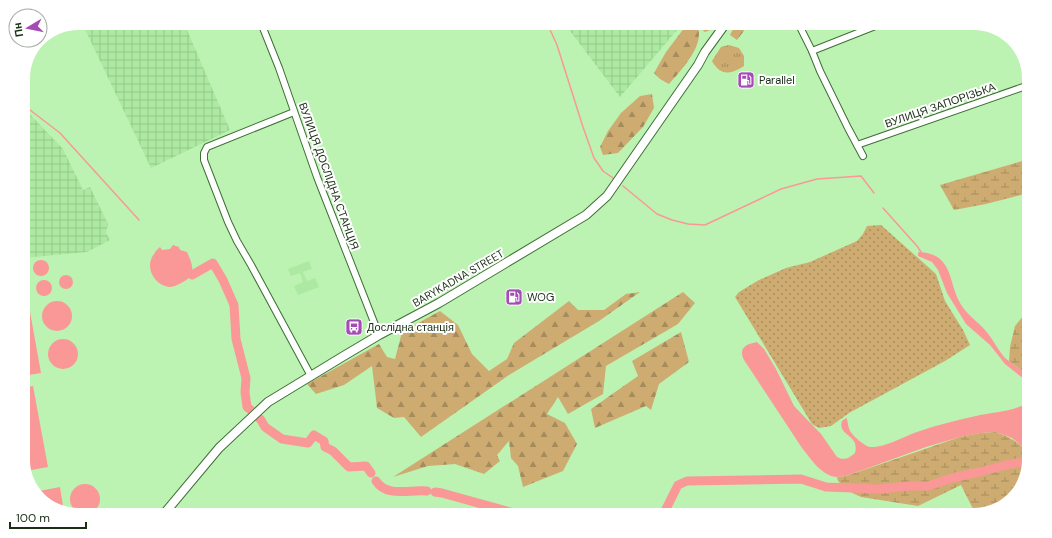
<svg xmlns="http://www.w3.org/2000/svg" width="1052" height="538" font-family="'DM Sans',sans-serif">
<style>
.built{fill:#ade9a2}
.industrial{fill:url(#industrial-grid)}
.grass{fill:url(#grass-tufts)}
.forest{fill:url(#forest-firs)}
.wetland{fill:url(#wetland-marsh)}
.garden{fill:url(#garden-dots)}
.water{fill:#fa9897}
.lines{fill:none;stroke-linecap:round;stroke-linejoin:round}
.stream{stroke:#fa9897;stroke-width:1.5}
.river{stroke:#fa9897;stroke-width:9}
.minor-casing{stroke:#3e6f35;stroke-width:8}
.major-casing{stroke:#3e6f35;stroke-width:10}
.minor{stroke:#fff;stroke-width:6}
.major{stroke:#fff;stroke-width:8}
.labels{text-anchor:middle;dominant-baseline:central;stroke-width:4;stroke-linejoin:round;paint-order:stroke}
.poi-label{font-size:11px;fill:#192e15;stroke:#fff;text-anchor:start}
.street-label{font-size:11px;fill:#192e15;stroke:#fff}
</style>
<defs>
<pattern id="industrial-grid" width="8" height="8" patternUnits="userSpaceOnUse"><rect width="8" height="8" fill="#ade9a2"/><path d="M0 4h8M4 0v8" fill="none" stroke="#94c88b"/></pattern>
<pattern id="grass-tufts" width="24" height="20" patternUnits="userSpaceOnUse"><rect width="24" height="20" fill="#ceac71"/><path d="M3 7l-1-3M5 7V3M7 7l1-3M15 17l-1-3M17 17v-4M19 17l1-3" fill="none" stroke="#a68c5c"/></pattern>
<pattern id="forest-firs" width="22" height="20" patternUnits="userSpaceOnUse"><rect width="22" height="20" fill="#ceac71"/><path d="M5 1l3.5 6h-7zM16 11l3.5 6h-7z" fill="#a68c5c"/></pattern>
<pattern id="wetland-marsh" width="20" height="14" patternUnits="userSpaceOnUse"><rect width="20" height="14" fill="#ceac71"/><path d="M1 5h8M5 5V1M11 12h8M15 12V8" fill="none" stroke="#a68c5c"/></pattern>
<pattern id="garden-dots" width="8" height="8" patternUnits="userSpaceOnUse"><rect width="8" height="8" fill="#ceac71"/><path d="M2 2h.1M6 6h.1" fill="none" stroke="#a68c5c" stroke-width="1.8" stroke-linecap="round"/></pattern>
</defs>
<rect width="100%" height="100%" fill="#bcf3b2"/>
<!-- built -->
<path class="built" d="M309,261L312,269L303,272L307,281L315,278L319,287L298,295L294,286L303,282L300,273L291,276L288,269Z"/>
<!-- industrial -->
<g class="industrial">
<path d="M82,23H184L230,130L151,168Z"/>
<path d="M564,23H683L620,97Z"/>
<path d="M23,107L63,149L83,190L90,187L108,224L106,233L110,240L87,252L23,258Z"/>
</g>
<!-- grass -->
<path class="grass" d="M729,45L739,48L744,56V66C731,74 721,77 712,61L721,47Z"/>
<!-- forest -->
<g class="forest">
<path d="M688,23H696C708,43 681,70 669,84L660,79L654,73L666,52Z"/>
<path d="M698,23H721L718,27L705,32L699,27Z"/>
<path d="M736,23H753L746,28L737,40L730,35Z"/>
<path d="M652,94L654,108L643,127L618,153L603,155L600,147L608,131L621,113L640,96Z"/>
<path d="M640,292L599,321L509,375L421,437L404,417L394,418L377,408L372,366L344,385L316,394L307,384L379,344L387,357L395,359L402,332L440,311L458,325L472,354L489,371L507,359L514,343L569,301L578,310H604L626,294Z"/>
<path d="M683,292L695,303L678,324L606,366L603,394L568,414L558,397L547,414L565,423L577,444L563,471L523,487L518,466L511,458L509,441L497,455L500,461L484,474L455,464L428,466L393,477Z"/>
<path d="M681,332L689,362L659,384L651,410L646,406L595,428L591,409L638,376L632,361Z"/>
</g>
<!-- wetland -->
<g class="wetland">
<path d="M1029,159V193L986,204L954,210L940,185Z"/>
<path d="M1029,309V376L1009,361L1010,347L1015,326Z"/>
<path d="M996,432C1011,438 1017,441 1029,453V460L1023,484L1004,506L976,515L961,485L918,506L861,497L848,491L838,481L837,477L846,476L960,437L980,433Z"/>
</g>
<!-- garden -->
<path class="garden" d="M881,225L936,274L945,301L963,330L970,345L945,361L849,413L831,426L819,428L812,424L735,297L739,292L759,280L786,268L810,262L857,241L863,234L867,226Z"/>
<!-- water -->
<g class="water">
<path d="M173,245L179,247L180,250L187,252C193,265 197,276 181,283C178,285 173,287 169,287C154,285 144,267 154,254C155,251 158,249 160,247L162,250L170,249Z"/>
<path d="M919,252C926,252 937,255 942,261C952,271 952,290 960,303C966,314 977,321 985,330C993,339 998,350 1005,358L1029,376V383L1005,364L990,345L966,324L947,293L938,270L932,262L918,256V253Z"/>
<circle cx="41" cy="268" r="8"/>
<circle cx="66" cy="282" r="7"/>
<circle cx="44" cy="288" r="8"/>
<circle cx="57" cy="316" r="15"/>
<path d="M29,306L41,373L23,376V307Z"/>
<circle cx="63" cy="354" r="15"/>
<path d="M757,342L764,349L776,369L794,406L821,434L837,457C845,461 849,458 855,453C860,434 837,436 842,421L846,418L847,419C848,423 848,427 850,431C853,436 865,447 871,447C884,448 905,436 917,432C937,425 957,420 976,416C994,412 1013,412 1029,402V453L1022,446L1012,438L996,432L980,433L960,437L926,447L846,476C843,476 839,477 836,477C821,475 811,459 802,448L744,360C738,348 746,344 757,342Z"/>
<path d="M33,386L48,467L26,471L23,464V388Z"/>
<circle cx="85" cy="499" r="15"/>
<path d="M60,487L64,512L54,509L34,492Z"/>
</g>
<g class="lines">
<!-- stream -->
<g class="stream">
<path d="M547,23L557,45L583,127L594,158L603,171L613,178"/>
<path d="M23,98L30,110L60,133L139,220"/>
<path d="M623,186L657,214L672,220L688,224L705,225L781,189L817,179L861,176L874,193"/>
<path d="M883,208L917,246L921,252"/>
</g>
<!-- river -->
<g class="river">
<path d="M192,275L213,263L223,280L234,305L236,339L246,378L245,392L247,407L252,411"/>
<path d="M259,418L261,420L265,427L282,439L308,443L314,435L324,441L325,447L333,451L349,467L366,466L371,473"/>
<path d="M376,481C387,498 410,489 427,491"/>
<path d="M435,492L442,493L521,515"/>
<path d="M663,515L678,485L687,481L801,479L826,487L880,489L909,486H928L952,478L979,472L1006,465L1029,461"/>
</g>
<!-- minor casing -->
<g class="minor-casing">
<g id="minor">
<path d="M261,23L279,68L317,177L379,335"/>
<path d="M798,23L812,51L820,71L848,128L863,156"/>
<path d="M812,51L883,23"/>
<path d="M294,112L207,147L204,153V160L228,222L237,241L251,265L311,376"/>
<path d="M857,145L1029,85"/>
</g>
</g>
<!-- major casing -->
<g class="major-casing">
<path id="major" d="M163,515L219,448L268,402L342,357L379,335L439,303L586,215L607,196L698,65L705,52L726,23"/>
</g>
<!-- minor -->
<use href="#minor" class="minor"/>
<!-- major -->
<use href="#major" class="major"/>
</g>
<!-- icons -->
<defs>
<g id="fuel-square" transform="scale(0.9)"><rect x="-9" y="-9" width="18" height="18" rx="4" fill="#a54bb7" stroke="#fff"/><path d="M-5.5-6h7V0h2V4h1.3V-2.5L3-4.5l.8-.8L6-3V5H2.5V1h-1V6h-7ZM-4.2-4.7v3.2H.2V-4.7Z" fill="#fff"/></g>
<g id="bus-square" transform="scale(0.9)"><rect x="-9" y="-9" width="18" height="18" rx="4" fill="#a54bb7" stroke="#fff"/><path d="M-5-6H5V4H4V6H2V4H-2V6H-4V4H-5ZM-3.5-4V0h7V-4ZM-3.5 1.2v1.5H-2V1.2ZM2 1.2v1.5H3.5V1.2Z" fill="#fff"/></g>
</defs>
<g fill-rule="evenodd">
<use href="#fuel-square" x="746" y="80"/>
<use href="#fuel-square" x="514" y="297"/>
<use href="#bus-square" x="354" y="327"/>
</g>
<g class="labels">
<!-- poi labels -->
<g class="poi-label">
<text x="759" y="80">Parallel</text>
<text x="527" y="297">WOG</text>
<text x="367" y="327">Дослідна станція</text>
</g>
<!-- street labels -->
<g class="street-label">
<text transform="translate(940 105) rotate(-19)">ВУЛИЦЯ ЗАПОРІЗЬКА</text>
<text transform="translate(329 176) rotate(70)">ВУЛИЦЯ ДОСЛІДНА СТАНЦІЯ</text>
<text transform="translate(458 278) rotate(-30)">BARYKADNA STREET</text>
</g>
</g>
<!-- crop -->
<path d="M0 0H1052V538H0ZM78 30H974A48 48 0 0 1 1022 78V460A48 48 0 0 1 974 508H78A48 48 0 0 1 30 460V78A48 48 0 0 1 78 30Z" fill="#fff" fill-rule="evenodd"/>
<!-- north arrow -->
<g transform="translate(28 28) rotate(260)"><circle r="19" fill="#ffffff" stroke="#a3aba1"/>
<path d="M0-3L7 15L0 10L-7 15Z" fill="#a54bb7"/>
<text y="-6" font-size="11" font-weight="bold" text-anchor="middle" fill="#192e15">Пн</text>
</g>
<!-- scale -->
<path d="M10 522v6h76v-6" fill="none" stroke="#192e15" stroke-width="2"/>
<text x="16" y="522" font-size="12" fill="#192e15" stroke="#ffffff" stroke-width="3" paint-order="stroke">100 m</text>
</svg>
